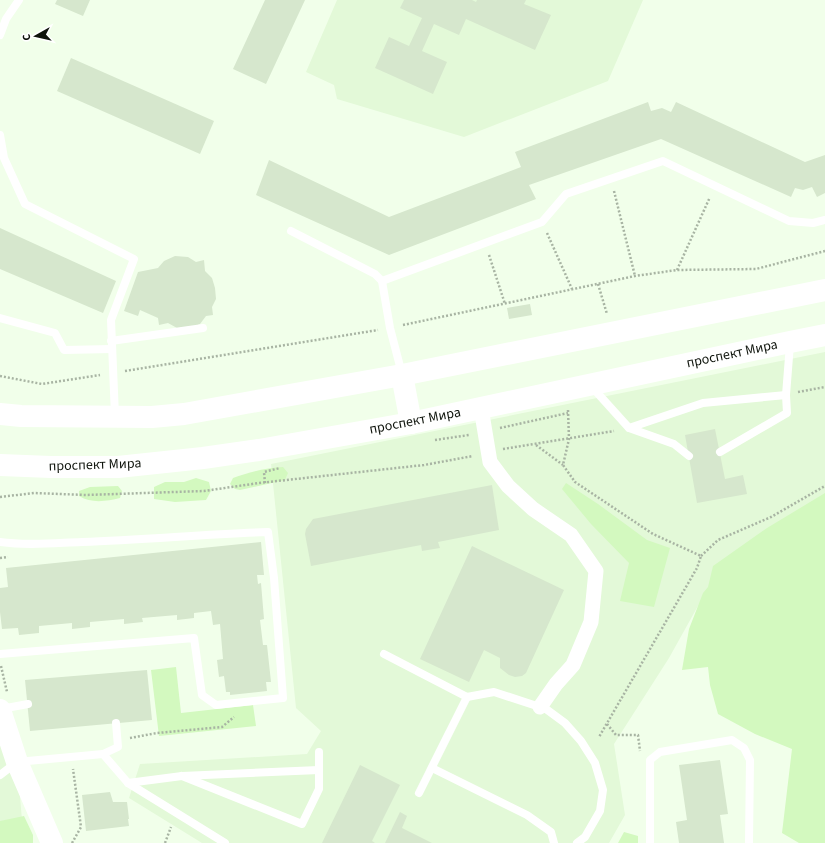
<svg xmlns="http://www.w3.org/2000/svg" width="825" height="843" font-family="'Source Sans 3',sans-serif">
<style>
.built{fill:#e3f9d8}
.green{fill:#d3f9bf}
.building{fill:#d6e7cd}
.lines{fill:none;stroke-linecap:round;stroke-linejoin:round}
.path{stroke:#a8b4a3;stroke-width:2.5;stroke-dasharray:2 2;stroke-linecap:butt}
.lane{stroke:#fff;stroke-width:8}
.street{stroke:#fff;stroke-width:15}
.secondary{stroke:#fff;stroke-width:22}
.primary{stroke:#fff;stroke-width:22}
.labels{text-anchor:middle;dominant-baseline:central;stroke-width:3;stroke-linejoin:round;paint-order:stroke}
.street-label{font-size:14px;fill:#0e130b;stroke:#fff}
</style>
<rect width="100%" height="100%" fill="#f1ffea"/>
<!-- built -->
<g class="built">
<path d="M337,0H643L608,81L464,137L337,99L334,85L306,72Z"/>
<path d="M825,352V507L723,561L669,658L614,744L625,815L609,843H202L129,798L140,764L307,754L321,731L296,708L271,464Z"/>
<path d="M0,710L17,762L24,843H0Z"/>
</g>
<!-- green -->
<g class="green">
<path d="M283,467L288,473L285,480L240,490L235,489L230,484L233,478C249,472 266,468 283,467Z"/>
<path d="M196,478L209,482L211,491L206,500L175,502L154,499V487L165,482H184Z"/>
<path d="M566,483L598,504L647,540L670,548L654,607L620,601L629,563L591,524L562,489Z"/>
<path d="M118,486L122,491L120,498C107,501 92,504 79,496V491L90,487Z"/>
<path d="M825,493V843H799L782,833L792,749L755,734L718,714L710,685L708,667L682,670L689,629L703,593L708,587L713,566L767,528Z"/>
<path d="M176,667L181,713L253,705L256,726L159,736L151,670Z"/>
<path d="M24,816L33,835V843H0V821Z"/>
<path d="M624,832L638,836V843H618Z"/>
</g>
<!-- building -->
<g class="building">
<path d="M57,0H90L83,16L55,4Z"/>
<path d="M265,0H305L266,84L233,69Z"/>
<path d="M404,0H472L476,2L477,0H526L524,4L551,15L535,50L466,19L459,35L434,24L422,51L447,62L433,94L375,68L389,37L409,46L422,18L400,8Z"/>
<path d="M71,58L214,121L200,154L57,91Z"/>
<path d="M648,102L651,111L662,108L671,112L676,102L805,162L825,155V193L817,197L812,187L803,190L795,188L791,197L661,139L529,185L536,199L389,255L256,195L269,160L389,217L521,167L515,152Z"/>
<path d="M0,228L116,281L103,313L0,269Z"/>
<path d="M175,256L188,257L196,262L204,260L205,271L212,278L215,288L216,299L212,307L213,315L206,316L200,324L188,329L177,328L168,323L159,325L158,318L140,310L138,316L124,311L138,272L158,268L164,261Z"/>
<path d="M530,304L532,315L509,319L507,308Z"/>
<path d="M715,429L725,479L743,475L747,494L697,503L685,435Z"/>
<path d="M492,485L499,530L438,542L440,548L422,551L421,545L311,566L305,534L306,529L313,519Z"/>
<path d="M261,542L264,575H257L258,584L261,583L264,619L260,620L263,645H267L271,682H266L267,691L230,695V692H226L224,676L219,677L217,660L223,659L220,624L213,625L211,611L194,613V618L177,620V615L142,618L143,622L124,624V619L90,622V627L72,629V623L39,626V633L19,635L18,628L2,629L0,612V588L8,587L6,568Z"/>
<path d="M472,546L564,590L526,673L522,676L515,677L509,675L500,668V658L484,650L469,682L420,659Z"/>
<path d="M147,670L152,720L30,731L25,680Z"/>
<path d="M720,760L728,814L720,815L724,843H679L676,822L687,820L679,765Z"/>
<path d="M360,765L400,785L372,841L375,843H322Z"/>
<path d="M110,792L113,802H127L129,819H128L129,826L86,831L82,795Z"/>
<path d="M400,812L407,816L402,828L432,843H385Z"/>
</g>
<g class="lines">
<!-- path -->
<g class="path">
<path d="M614,191L635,276"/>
<path d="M547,233L572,289"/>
<path d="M489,255L505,304"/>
<path d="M677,270L710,197"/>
<path d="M598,284L607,314"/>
<path d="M403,325L635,276L677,270L756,269L825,251"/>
<path d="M125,371L378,330"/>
<path d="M0,376L42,384L100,375"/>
<path d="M798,392L825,387"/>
<path d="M568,410L569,439L563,465L575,482L653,534L701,556L697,568L599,737"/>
<path d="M500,428L568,413"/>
<path d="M435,440L469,435"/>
<path d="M536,445L563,465"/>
<path d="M503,449L614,431"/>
<path d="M265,483L264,472L280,468"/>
<path d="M0,497L34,493L86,495L204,491L259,483L424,465L473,456"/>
<path d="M701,556L718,540L771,517L825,486"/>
<path d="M0,558L8,557"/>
<path d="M1,666L7,692"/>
<path d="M607,724L616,735H638L640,751"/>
<path d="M130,738L157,733L222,727L234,717"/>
<path d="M72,843L81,827L73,769"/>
<path d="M165,843L171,827"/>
</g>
<!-- lane -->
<g class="lane">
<path d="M0,35L6,19L19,0"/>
<path d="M0,135L4,158L25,204L134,259L111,320L115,416"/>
<path d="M291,231L375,274L382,281L390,328L402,374"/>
<path d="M382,281L542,222L566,194L663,161L789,221L813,223L825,220"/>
<path d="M0,318L55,333L64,350L112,349"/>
<path d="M111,341L203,328"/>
<path d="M592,387L629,428L674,444L689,456"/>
<path d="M629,428L703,403L786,395"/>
<path d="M720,452L787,413L786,395L790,344"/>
<path d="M0,542C27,546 55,543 82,542C144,540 206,534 268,532L274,578L283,698L216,705L202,695L194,638L0,654"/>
<path d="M384,654L467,697L494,692L546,709L565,723L581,741L595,763L603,790L600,811L585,837L577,843"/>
<path d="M1,709L28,704"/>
<path d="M103,754L118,747L116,723"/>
<path d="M432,768L527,815L551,832L554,843"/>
<path d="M0,775L17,762L103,754L128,783L225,843"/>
<path d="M182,776L302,824L319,789V752"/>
<path d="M128,783L182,776L319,770"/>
<path d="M419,793L467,697"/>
<path d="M650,843V760L660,752L732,740L744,748L750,760L749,843"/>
</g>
<!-- street -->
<path class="street" d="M481,408L490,462L508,486L533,509L571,535L596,571L591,622L573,665L556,684L540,707"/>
<!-- secondary -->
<path class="secondary" d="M0,710L17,762L52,843"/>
<!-- primary -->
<g class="primary">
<path d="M402,375L411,423"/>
<path d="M0,414L21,416L152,417L184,414L402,375L825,290"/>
<path d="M0,465L51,467H118L203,458L259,450L411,423L790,342L825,335"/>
</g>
</g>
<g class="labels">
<!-- street labels -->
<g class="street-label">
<text transform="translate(732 354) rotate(-12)">проспект Мира</text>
<text transform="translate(415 421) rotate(-11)">проспект Мира</text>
<text transform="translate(95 465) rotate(-2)">проспект Мира</text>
</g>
</g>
<!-- north arrow -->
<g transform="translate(36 36) rotate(262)" stroke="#ffffff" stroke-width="3" paint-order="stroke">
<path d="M0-3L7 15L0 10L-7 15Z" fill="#0e130b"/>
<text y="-6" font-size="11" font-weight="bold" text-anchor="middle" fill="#0e130b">С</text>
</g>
</svg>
